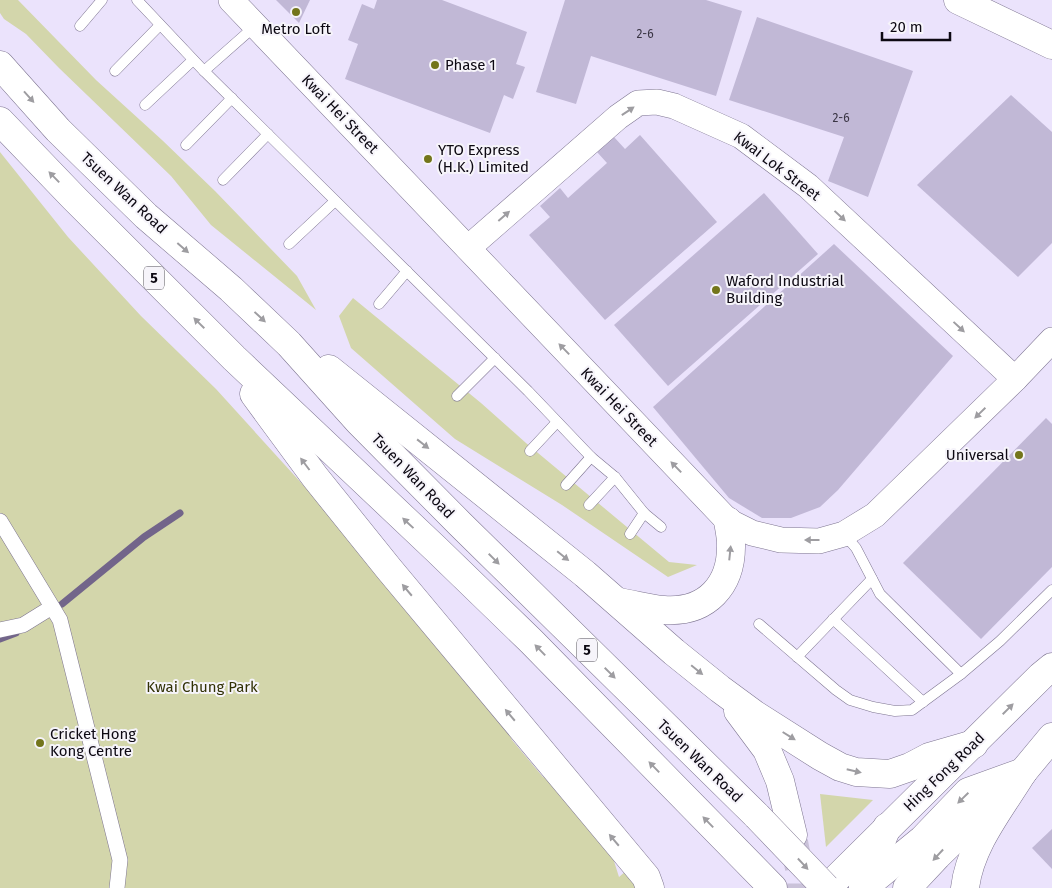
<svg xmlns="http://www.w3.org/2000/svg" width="1052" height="888" font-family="'Fira Sans',sans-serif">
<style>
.green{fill:#d3d6ab}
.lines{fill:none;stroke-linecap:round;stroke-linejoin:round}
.stream{stroke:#72658a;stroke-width:7}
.building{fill:#c1b8d6}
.motorway-tunnel{stroke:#cac2d9;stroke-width:28;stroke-dasharray:28 14;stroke-linecap:butt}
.service-casing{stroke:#7e7591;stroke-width:11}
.pedestrian-casing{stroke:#7e7591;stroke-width:16}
.tertiary-casing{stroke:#7e7591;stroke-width:26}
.secondary-casing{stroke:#7e7591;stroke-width:29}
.motorway-casing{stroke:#7e7591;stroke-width:29}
.service{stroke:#fff;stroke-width:10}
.pedestrian{stroke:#fff;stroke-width:15}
.tertiary{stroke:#fff;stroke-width:25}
.secondary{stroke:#fff;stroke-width:28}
.motorway{stroke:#fff;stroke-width:28}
.motorway-bridge-casing{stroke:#7e7591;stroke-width:29;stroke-linecap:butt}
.motorway-bridge{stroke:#fff;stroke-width:28}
.oneway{fill:#9e9da1}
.poi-dot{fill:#73751b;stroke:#f6f4fa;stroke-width:2}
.labels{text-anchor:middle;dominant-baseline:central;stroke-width:4;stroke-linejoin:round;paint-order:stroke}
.number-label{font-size:12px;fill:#3a3544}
.shield{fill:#f6f4fa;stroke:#535058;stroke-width:1}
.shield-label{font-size:14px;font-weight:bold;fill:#0d0913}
.poi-label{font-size:15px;fill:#0d0913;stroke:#f6f4fa;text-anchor:start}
.street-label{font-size:15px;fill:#0d0913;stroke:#f6f4fa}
.park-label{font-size:15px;fill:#323206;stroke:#f6f4fa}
</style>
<rect width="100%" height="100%" fill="#ebe3fc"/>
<!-- green -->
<g class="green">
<path d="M0,0H18L96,80L162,140L215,191L297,276L316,310L211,225L171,176L59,68L26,34L4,19L0,13Z"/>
<path d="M0,152L68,237L141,316L216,389L304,486L498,707L512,740L543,777L562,784L586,827L613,858L619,877L626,871L638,888H0Z"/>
<path d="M353,298L481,403L526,443L669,562L697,565L668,577L562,505L455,439L351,348L339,316Z"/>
<path d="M820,794L873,800L826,847Z"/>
</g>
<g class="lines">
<!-- stream -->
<g class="stream">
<path d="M62,604L144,537L180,513"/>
<path d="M0,639L16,633"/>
</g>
</g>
<!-- building -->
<g class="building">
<path d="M276,0H310L299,23Z"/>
<path d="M377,0H442L527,32L516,64L525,67L513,99L504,95L490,133L345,79L358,44L348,40L362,4L374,9Z"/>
<path d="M565,0H706L742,11L716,96L591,56L576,104L536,92Z"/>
<path d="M757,17L913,71L868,197L828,181L844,137L729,100Z"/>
<path d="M1011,95L1052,132V243L1018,277L917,185Z"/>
<path d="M640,135L717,222L605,320L529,235L550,217L540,206L560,188L568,198L607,163L597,152L614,137L625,149Z"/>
<path d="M764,193L818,254L668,386L614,325Z"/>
<path d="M834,244L953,356L838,490L820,507L791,518H762L729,498L653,407Z"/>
<path d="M1046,418L1052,424V567L981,639L903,563Z"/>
<path d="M1052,829V869L1032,848Z"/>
</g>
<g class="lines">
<!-- motorway-tunnel -->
<path class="motorway-tunnel" d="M794,842L799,868V888"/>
<!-- service casing -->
<g class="service-casing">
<g id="service">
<path d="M137,0L204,71L528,391L591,457L615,477L644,513L661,527"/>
<path d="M80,26L102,0"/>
<path d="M115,71L160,25"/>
<path d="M204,71L255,26"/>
<path d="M145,105L193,60"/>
<path d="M186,145L232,98"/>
<path d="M223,180L268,134"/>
<path d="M289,244L335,201"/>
<path d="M379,304L407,271"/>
<path d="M457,396L495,358"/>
<path d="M530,451L557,422"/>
<path d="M566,485L591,457"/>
<path d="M589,505L615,477"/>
<path d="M630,534L644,513"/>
<path d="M844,534L856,548L880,594L961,674L1000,641L1052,590"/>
<path d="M833,619L923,702"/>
<path d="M759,624L836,690L850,700L873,707L895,711L912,710L961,674"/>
<path d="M797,657L872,579"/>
</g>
</g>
<!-- pedestrian casing -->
<g class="pedestrian-casing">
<g id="pedestrian">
<path d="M0,521L60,620L120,860L117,888"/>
<path d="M0,630L23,625L52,607"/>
</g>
</g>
<!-- tertiary casing -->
<g class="tertiary-casing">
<g id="tertiary">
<path d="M231,0L728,521L752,533L781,540L819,541L844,534L875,515L1015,379L1052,340"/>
<path d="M468,248L618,117L638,103L657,102L674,106L741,136L808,186L1015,379"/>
</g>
</g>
<!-- secondary casing -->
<g class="secondary-casing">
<g id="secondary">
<path d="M958,0L1052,45"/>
<path d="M837,878L1041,676L1052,667"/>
<path d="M907,888L937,856L1023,772L1052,737"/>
</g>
</g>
<!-- motorway casing -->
<g class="motorway-casing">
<g id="motorway">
<path d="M0,65L58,130L146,216L231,289L289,344L359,422L460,524L757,816"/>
<path d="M0,121L74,198L234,358L437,550L531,641L773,888"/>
<path d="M329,369L585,574L674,652L720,689L754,714L820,756L840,767L856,772L890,774L910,767L929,757L974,744"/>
<path d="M254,394L315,477L389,569L646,877L650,888"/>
<path d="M618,602C633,604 649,609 664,610C707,613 732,585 731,544C731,536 729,528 728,521"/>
<path d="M738,711L767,750L780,781L793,835"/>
<path d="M863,887L887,827"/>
<path d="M863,888L923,839L968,792L1023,772"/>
<path d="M965,888C970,845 1001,808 1023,772"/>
</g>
</g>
<!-- service -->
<use href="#service" class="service"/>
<!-- pedestrian -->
<use href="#pedestrian" class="pedestrian"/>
<!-- tertiary -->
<use href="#tertiary" class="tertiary"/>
<!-- secondary -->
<use href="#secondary" class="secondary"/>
<!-- motorway -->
<use href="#motorway" class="motorway"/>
<!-- motorway-bridge casing -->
<g class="motorway-bridge-casing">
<path id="motorway-bridge" d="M757,816L826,888"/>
</g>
<!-- motorway-bridge -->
<use href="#motorway-bridge" class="motorway-bridge"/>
</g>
<!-- one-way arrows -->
<defs><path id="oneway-solid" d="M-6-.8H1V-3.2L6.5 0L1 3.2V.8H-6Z" transform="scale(1.25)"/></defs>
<g class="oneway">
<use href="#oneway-solid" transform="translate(29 97) rotate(48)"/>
<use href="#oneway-solid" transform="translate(628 111) rotate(-34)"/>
<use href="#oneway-solid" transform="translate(54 177) rotate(-134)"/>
<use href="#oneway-solid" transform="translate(504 216) rotate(-41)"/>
<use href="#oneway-solid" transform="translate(840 216) rotate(43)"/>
<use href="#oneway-solid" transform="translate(183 248) rotate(41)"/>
<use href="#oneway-solid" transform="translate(260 317) rotate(43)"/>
<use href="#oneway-solid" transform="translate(199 323) rotate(-135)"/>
<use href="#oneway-solid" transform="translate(959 327) rotate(43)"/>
<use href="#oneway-solid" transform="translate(564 349) rotate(-134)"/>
<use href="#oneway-solid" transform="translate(980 413) rotate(136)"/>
<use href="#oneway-solid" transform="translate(423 444) rotate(38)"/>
<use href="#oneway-solid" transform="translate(305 464) rotate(-127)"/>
<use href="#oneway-solid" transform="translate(676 467) rotate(-134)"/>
<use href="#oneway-solid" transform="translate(408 523) rotate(-137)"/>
<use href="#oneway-solid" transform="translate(812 540) rotate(180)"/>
<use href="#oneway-solid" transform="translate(730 553) rotate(-84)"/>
<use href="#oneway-solid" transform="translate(563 556) rotate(39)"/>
<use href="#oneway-solid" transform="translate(494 559) rotate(45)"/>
<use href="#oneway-solid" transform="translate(407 590) rotate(-130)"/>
<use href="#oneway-solid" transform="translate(540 650) rotate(-134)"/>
<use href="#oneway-solid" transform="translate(697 670) rotate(39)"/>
<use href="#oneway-solid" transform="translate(610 673) rotate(45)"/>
<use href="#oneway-solid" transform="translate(1008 709) rotate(-45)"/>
<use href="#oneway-solid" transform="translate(510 715) rotate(-130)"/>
<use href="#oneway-solid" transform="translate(789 736) rotate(32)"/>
<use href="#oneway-solid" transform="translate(654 767) rotate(-134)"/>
<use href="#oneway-solid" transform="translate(854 771) rotate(13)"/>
<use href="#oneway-solid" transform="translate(963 798) rotate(136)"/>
<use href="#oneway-solid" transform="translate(708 822) rotate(-134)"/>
<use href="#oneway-solid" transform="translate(614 840) rotate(-130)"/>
<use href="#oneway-solid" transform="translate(938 855) rotate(133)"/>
<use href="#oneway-solid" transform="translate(803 864) rotate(47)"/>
</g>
<!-- markers -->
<g class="poi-dot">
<circle cx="296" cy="12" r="5"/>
<circle cx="435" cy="65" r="5"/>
<circle cx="428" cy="159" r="5"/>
<circle cx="716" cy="290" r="5"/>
<circle cx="1019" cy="455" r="5"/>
<circle cx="40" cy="743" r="5"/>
</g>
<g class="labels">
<!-- number labels -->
<g class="number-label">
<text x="645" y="34">2-6</text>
<text x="841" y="118">2-6</text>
</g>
<!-- shield labels -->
<g class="shield">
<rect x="144" y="266.5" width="20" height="23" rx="4"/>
<rect x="577" y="638.5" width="20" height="23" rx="4"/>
</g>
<g class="shield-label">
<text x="154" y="278">5</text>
<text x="587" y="650">5</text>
</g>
<!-- poi labels -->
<g class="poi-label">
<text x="296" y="29" text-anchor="middle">Metro Loft</text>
<text x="445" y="65">Phase 1</text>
<text x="438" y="150">YTO Express<tspan x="438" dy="17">(H.K.) Limited</tspan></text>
<text x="726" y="281">Waford Industrial<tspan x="726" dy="17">Building</tspan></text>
<text x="1009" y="455" text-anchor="end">Universal</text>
<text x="50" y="734">Cricket Hong<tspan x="50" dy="17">Kong Centre</tspan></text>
</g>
<!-- street labels -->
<g class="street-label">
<text transform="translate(340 114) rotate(46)">Kwai Hei Street</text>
<text transform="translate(777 166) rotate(37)">Kwai Lok Street</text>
<text transform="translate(124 193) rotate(43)">Tsuen Wan Road</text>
<text transform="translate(619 407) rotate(46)">Kwai Hei Street</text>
<text transform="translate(413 476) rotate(46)">Tsuen Wan Road</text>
<text transform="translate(700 761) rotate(44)">Tsuen Wan Road</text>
<text transform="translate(944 772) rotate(-44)">Hing Fong Road</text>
</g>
<!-- park labels -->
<g class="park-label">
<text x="202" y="687">Kwai Chung Park</text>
</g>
</g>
<!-- scale -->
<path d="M882 32v8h68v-8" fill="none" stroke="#0d0913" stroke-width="2.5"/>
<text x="890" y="32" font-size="15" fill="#0d0913" stroke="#f6f4fa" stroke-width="4" paint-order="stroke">20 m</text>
</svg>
